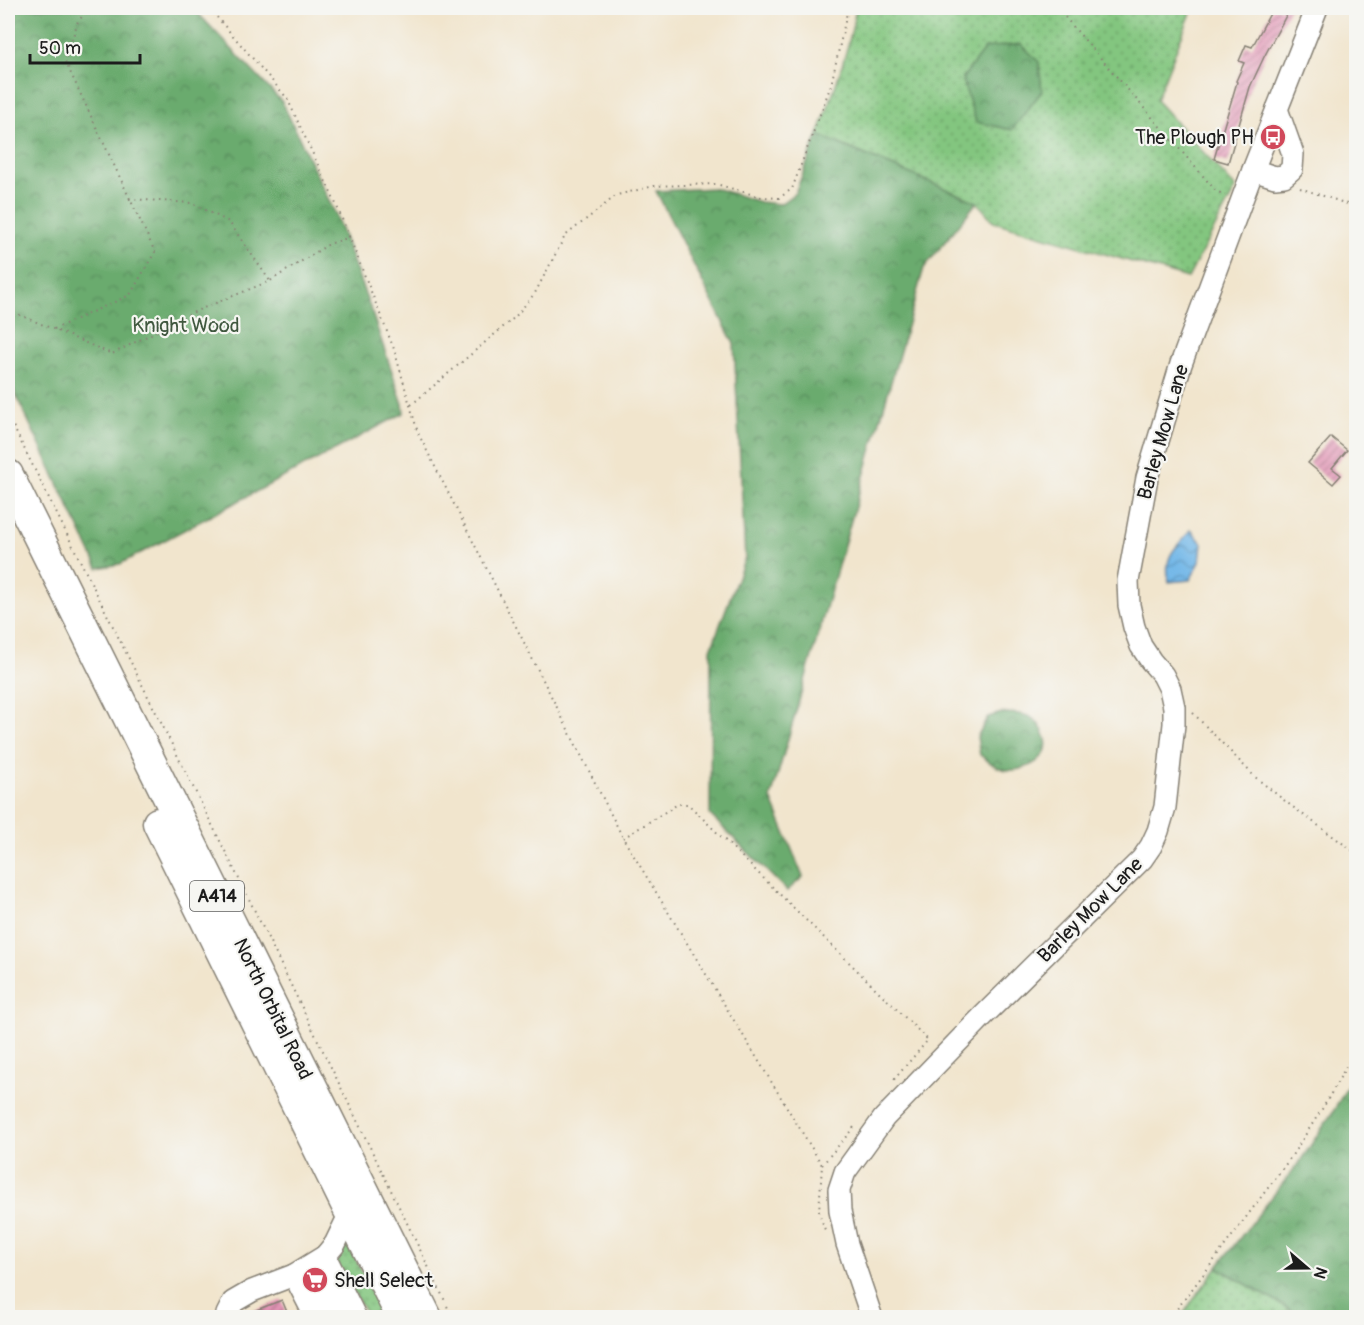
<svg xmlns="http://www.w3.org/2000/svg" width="1364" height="1325" font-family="Pangolin,sans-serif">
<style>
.grass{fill:url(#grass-dots);stroke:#50714e;stroke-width:1.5}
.forest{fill:url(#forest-crowns);stroke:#436445;stroke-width:1.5}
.water{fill:url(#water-waves);stroke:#476a82;stroke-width:1.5}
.building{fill:url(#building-hatch)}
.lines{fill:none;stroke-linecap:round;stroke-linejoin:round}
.minor-casing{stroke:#868074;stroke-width:24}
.highway-casing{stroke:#868074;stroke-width:33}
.path{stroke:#868074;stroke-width:2;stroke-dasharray:1.5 4.5;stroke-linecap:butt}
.minor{stroke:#fff;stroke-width:21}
.highway{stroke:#fff;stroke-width:30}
.labels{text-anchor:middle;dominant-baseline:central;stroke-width:4.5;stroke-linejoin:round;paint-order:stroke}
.shield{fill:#f6f6f2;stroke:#5d5d5c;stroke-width:1.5}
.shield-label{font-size:18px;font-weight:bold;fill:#1c1c1c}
.poi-label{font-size:20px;fill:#1c1c1c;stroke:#f6f6f2;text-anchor:end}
.park-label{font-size:20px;fill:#40583f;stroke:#f6f6f2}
.street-label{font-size:20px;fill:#1c1c1c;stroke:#f6f6f2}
</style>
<defs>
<pattern id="grass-dots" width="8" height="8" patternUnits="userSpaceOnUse" patternTransform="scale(1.5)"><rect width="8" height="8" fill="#83c67f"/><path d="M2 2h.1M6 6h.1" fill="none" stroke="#6aa067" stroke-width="1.8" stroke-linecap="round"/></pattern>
<pattern id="forest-crowns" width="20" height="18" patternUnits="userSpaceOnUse" patternTransform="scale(1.5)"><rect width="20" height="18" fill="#6aab6e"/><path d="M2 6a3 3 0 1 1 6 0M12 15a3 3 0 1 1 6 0" fill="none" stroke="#568a5a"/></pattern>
<pattern id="water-waves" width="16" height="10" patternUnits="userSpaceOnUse" patternTransform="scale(1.5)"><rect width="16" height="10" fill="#72b7e8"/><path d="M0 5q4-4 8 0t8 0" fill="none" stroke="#5d94bb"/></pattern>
<pattern id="building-hatch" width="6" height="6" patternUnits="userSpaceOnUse" patternTransform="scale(1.5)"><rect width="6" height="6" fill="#e294b5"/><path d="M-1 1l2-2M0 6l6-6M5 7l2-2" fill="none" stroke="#b67892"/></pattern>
</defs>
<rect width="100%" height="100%" fill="#f6f6f2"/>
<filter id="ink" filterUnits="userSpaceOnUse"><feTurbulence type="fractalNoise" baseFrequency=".0167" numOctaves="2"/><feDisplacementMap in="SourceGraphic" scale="12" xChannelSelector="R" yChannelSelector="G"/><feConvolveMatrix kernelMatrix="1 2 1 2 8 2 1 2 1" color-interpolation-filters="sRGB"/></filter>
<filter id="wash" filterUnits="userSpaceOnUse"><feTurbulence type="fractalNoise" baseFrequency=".008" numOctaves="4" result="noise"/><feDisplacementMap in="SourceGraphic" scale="24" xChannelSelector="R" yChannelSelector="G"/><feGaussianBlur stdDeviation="1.35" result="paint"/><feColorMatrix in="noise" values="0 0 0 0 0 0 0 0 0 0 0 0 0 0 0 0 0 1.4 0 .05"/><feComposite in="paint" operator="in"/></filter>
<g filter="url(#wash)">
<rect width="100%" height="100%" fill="#f1e5cd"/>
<!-- grass -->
<g class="grass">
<path d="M856,8H1193L1156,100L1236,188L1188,278L994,222L977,202L818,135C833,93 849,51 856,8Z"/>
<path d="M345,1247L350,1249L353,1254L381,1310L383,1317H368L333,1257Z"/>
<path d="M1217,1267L1302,1317H1181Z"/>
</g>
<!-- forest -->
<g class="forest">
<path d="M8,8H193L282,102L335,213L371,310L403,404L404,413L120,564L98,568L8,378Z"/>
<path d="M1021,44L1039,62L1042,91L1012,130L976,122L962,79L985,48Z"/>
<path d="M818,135L977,202L924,268L771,798L803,877L787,891L710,815L711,649L745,558L734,344L656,191L715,188L760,202L780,204L795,193Z"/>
<path d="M1002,713C1009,713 1018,713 1025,715C1038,718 1051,739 1045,752C1038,766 1014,774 1000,768C993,766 986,759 980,755L977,737L988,717Z"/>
<path d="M1356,1071V1317H1302L1217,1267L1301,1160L1334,1110Z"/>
</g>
<!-- water -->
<path class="water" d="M1191,530L1202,543L1200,562L1190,580L1169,582C1163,556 1175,548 1191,530Z"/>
<g id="blocks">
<!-- building -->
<g class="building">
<path d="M1273,8H1290L1264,57L1250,87L1228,163L1214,159L1237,82L1236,81L1244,63L1239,61L1246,45L1252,47Z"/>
<path d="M1331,437L1347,450L1332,468L1341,475L1333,484L1308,463Z"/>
<path d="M282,1300L289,1317H242L241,1316Z"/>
</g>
</g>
</g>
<g filter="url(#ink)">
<use href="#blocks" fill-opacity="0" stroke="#868074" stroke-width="1.5"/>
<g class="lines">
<!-- minor casing -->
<g class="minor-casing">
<g id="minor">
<path d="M1253,170L1275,177L1284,176L1292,169L1293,154L1277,109"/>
<path d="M325,1256L356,1318"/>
<path d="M229,1318L227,1314L233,1302L252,1291L294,1275"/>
<path d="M316,1318L294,1275L325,1256L335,1244L350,1213"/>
<path d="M336,1318L323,1293L339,1285"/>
<path d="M872,1318L847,1244L840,1211L839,1190L845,1172L884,1118L984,1015L1142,859L1151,846L1158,831L1165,807L1174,724V707L1170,689L1163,675L1151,661L1141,646L1134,627L1129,605L1128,581L1147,478L1181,364L1253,170L1317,8"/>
</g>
</g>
<!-- highway casing -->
<g class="highway-casing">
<g id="highway">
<path d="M8,475L427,1318"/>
<path d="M158,823L402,1318"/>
</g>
</g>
<!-- path -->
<g class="path">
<path d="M209,8L287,98L336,204L394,349L418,433L623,838L822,1165L819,1212L825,1230"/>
<path d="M1057,8L1216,191L1225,195"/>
<path d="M1300,188L1356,207"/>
<path d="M129,199L192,203L229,222L270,281"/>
<path d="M8,310L112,354L196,311L270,281L329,244L350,237"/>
<path d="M54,329L130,295L155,252L65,61L78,21L90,8"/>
<path d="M411,405L515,317L535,293L565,236L617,195L654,186L716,184L761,197L779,198L792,189L831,85L848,8"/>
<path d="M8,416L248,897L445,1301"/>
<path d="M1193,713L1255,777L1290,805L1356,853"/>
<path d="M623,838L678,804H688L928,1040L891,1083"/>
<path d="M822,1165L855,1126"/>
<path d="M447,1306L453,1318"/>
<path d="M1170,1318L1206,1271L1291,1157L1324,1106L1356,1049"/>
</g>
<!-- minor -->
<use href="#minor" class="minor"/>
<!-- highway -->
<use href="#highway" class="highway"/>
</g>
</g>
<!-- icons -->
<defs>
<g id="bus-disc" transform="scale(1.35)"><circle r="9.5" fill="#d1495b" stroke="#f6f6f2"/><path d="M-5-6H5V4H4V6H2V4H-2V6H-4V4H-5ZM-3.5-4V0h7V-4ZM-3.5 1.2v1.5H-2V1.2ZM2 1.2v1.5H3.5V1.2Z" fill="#fff"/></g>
<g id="supermarket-disc" transform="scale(1.35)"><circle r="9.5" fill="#d1495b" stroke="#f6f6f2"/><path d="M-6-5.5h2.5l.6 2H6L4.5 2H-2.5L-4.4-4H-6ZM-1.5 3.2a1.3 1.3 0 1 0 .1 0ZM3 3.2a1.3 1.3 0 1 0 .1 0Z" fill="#fff"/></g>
</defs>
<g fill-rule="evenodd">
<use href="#bus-disc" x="1273" y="137"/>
<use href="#supermarket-disc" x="315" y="1280"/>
</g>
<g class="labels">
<!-- shield labels -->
<rect class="shield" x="190" y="881" width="54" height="30" rx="4.5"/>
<g class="shield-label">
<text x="217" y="896">A414</text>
</g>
<!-- poi labels -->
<g class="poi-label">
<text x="1254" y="137">The Plough PH</text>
<text x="334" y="1280" text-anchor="start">Shell Select</text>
</g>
<!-- park labels -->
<g class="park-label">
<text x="186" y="325">Knight Wood</text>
</g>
<!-- street labels -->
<g class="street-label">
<text transform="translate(1163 432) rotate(-74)">Barley Mow Lane</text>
<text transform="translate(1090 910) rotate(-45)">Barley Mow Lane</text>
<text transform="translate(273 1009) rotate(64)">North Orbital Road</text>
</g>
</g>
<!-- margin -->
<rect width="1364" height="1325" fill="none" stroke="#f6f6f2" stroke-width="30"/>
<!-- north arrow -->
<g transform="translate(1307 1268) rotate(110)" stroke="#f6f6f2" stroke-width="4.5" paint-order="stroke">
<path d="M0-4.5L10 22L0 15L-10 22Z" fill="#1c1c1c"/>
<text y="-9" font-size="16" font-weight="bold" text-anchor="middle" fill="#1c1c1c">N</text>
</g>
<!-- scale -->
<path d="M30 54v9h110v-9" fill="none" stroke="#1c1c1c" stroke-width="3"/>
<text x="39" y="54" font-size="18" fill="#1c1c1c" stroke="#f6f6f2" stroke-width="4.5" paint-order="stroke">50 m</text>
</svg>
